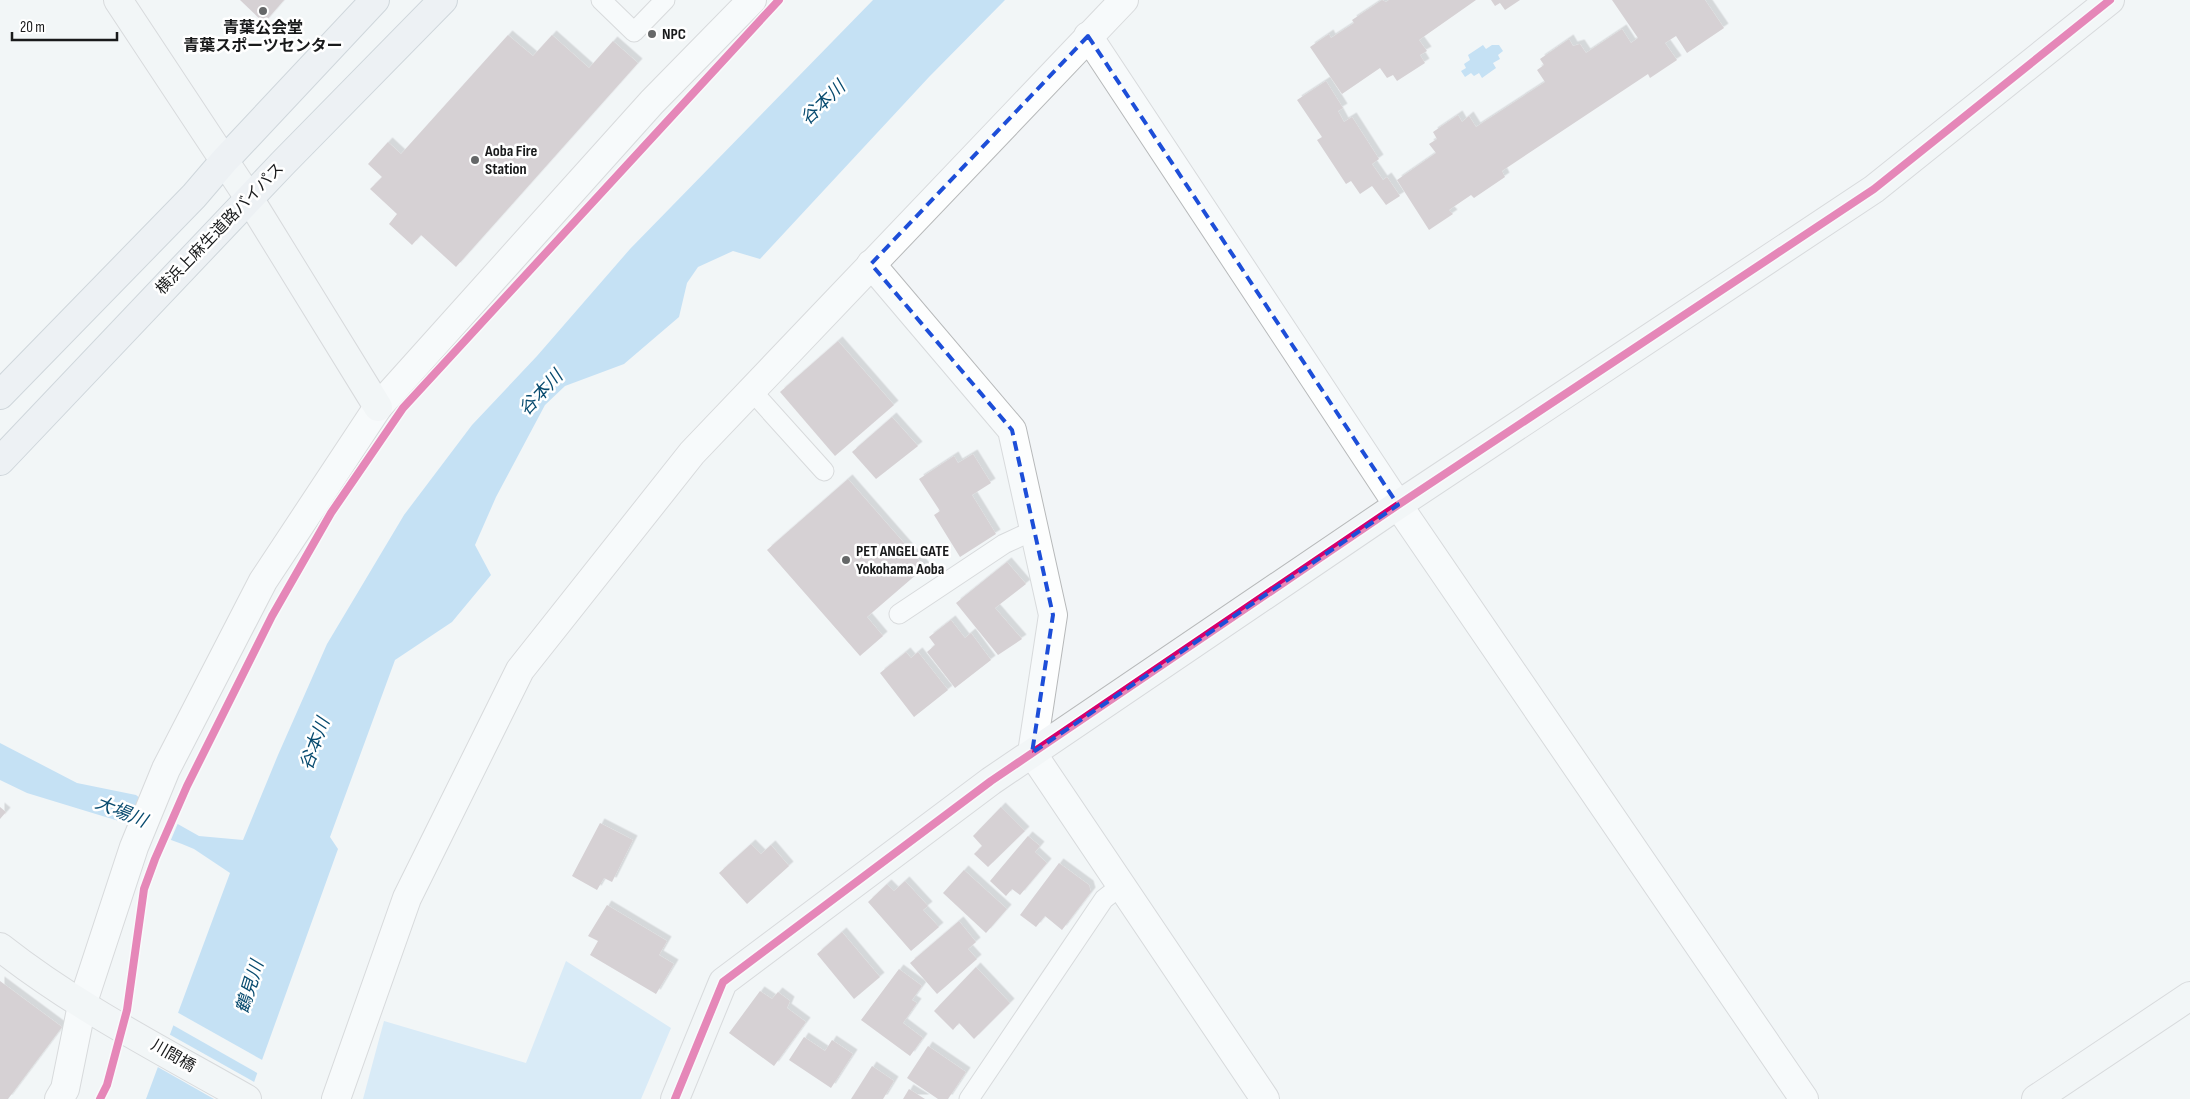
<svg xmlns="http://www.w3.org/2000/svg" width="2190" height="1099" font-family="'Sofia Sans Condensed','Noto Sans JP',sans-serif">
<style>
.green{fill:#baddf6}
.water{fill:#8ec8f0}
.pier{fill:#f2f5f7}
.building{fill:#b4a5a8;filter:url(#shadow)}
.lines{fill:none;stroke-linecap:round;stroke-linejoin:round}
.lane-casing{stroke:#b7b9ba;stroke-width:21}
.street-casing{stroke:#b7b9ba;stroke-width:30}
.secondary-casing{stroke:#b7b9ba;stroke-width:30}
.primary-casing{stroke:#a4b0b8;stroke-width:30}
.lane{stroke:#fdfefe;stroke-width:19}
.street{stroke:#fdfefe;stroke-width:28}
.secondary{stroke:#f2f5f7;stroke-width:28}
.primary{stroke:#e6ecf0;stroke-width:28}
.cycleway-casing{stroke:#fff;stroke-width:11}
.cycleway{stroke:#d6006c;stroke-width:8}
.marked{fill:none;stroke:#1d4ed8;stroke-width:4;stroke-dasharray:10 6;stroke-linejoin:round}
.poi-dot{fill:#656768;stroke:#fff;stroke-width:2}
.labels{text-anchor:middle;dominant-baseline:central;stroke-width:5;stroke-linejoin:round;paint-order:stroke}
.poi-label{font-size:16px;font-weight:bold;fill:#191a1b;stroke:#fff;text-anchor:start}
.street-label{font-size:16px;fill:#191a1b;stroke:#fff}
.water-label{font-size:18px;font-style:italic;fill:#084b6f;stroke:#fff}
</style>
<defs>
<filter id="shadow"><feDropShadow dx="4.5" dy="-4.5" stdDeviation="0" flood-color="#0004"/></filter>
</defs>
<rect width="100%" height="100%" fill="#f2f5f7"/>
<!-- green -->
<path class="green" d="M566,961L671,1028L641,1099H363L384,1021L526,1063Z"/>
<!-- water -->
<g class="water">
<path d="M873,0H1005L929,77L760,259L733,251L698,267L687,283L679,317L624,364L565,386L545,405L496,497L475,545L491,575L452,622L395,660L330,837L338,849L248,1099H146L230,873L194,849L182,844L122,822L27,793L0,780V743L77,783L136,795L160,814L199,836L243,840L278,755L327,644L404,515L472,425L537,356L630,249Z"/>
<path d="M1483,45L1486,49L1492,45H1499L1503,51L1498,55L1500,59L1493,63L1496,68L1482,78L1479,73L1474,76L1471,73L1465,77L1461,71L1466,68L1464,64L1470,60L1468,55Z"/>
</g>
<!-- pier -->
<g class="pier">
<path d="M140,795L178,823L170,842L127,826Z"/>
<path d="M175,1011L264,1061L259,1074L171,1024Z"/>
<path d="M167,1033L256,1083L251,1099H214L156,1066Z"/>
</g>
<!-- building -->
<g class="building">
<path d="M240,0H284L264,23Z"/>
<path d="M1382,0L1386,2L1389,0H1476L1419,40L1427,51L1420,55L1425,63L1397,81L1393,75L1387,78L1380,68L1342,94L1310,47L1329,34L1331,38L1354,23L1352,20Z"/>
<path d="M1491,0H1520L1505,10L1500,3L1495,6Z"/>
<path d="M1612,0H1705L1724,28L1687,53L1676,36L1665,43L1677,60L1650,78L1648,74L1502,171L1505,177L1474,198L1471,195L1449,210L1453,214L1429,230L1397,180L1436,153L1429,144L1437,139L1433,132L1458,115L1462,122L1469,116L1476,127L1545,82L1537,70L1544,65L1540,59L1569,39L1573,46L1580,44L1586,53L1622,29L1631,43L1638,38Z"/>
<path d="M508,35L533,56L552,35L589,68L613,41L638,63L456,267L421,235L412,245L389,224L397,214L370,189L382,177L368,164L388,142L401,154Z"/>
<path d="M1326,81L1343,108L1338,111L1344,122L1352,117L1379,159L1372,164L1383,180L1387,177L1400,196L1386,205L1372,186L1360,194L1351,181L1346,184L1317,140L1322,137L1297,100Z"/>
<path d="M838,341L894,405L835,456L780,392Z"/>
<path d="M892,417L918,446L876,479L852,452Z"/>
<path d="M973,454L991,483L972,495L996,534L960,557L934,515L940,511L919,479L954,456L958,463Z"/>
<path d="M848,479L925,567L867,617L883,636L860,656L767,550Z"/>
<path d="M1007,562L1026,584L995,608L1022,639L998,655L956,603Z"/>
<path d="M951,620L965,638L971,633L991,660L955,688L927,652L935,645L929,637Z"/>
<path d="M906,652L911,658L918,652L948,690L914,717L880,673Z"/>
<path d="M0,807L6,812L0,819Z"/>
<path d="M1001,807L1025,831L988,867L974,854L982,846L973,836Z"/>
<path d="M600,823L633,840L612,882L604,878L597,890L572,876Z"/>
<path d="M1028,836L1040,846L1035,852L1047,863L1020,895L1012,889L1006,896L990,881Z"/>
<path d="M751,844L761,854L771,845L789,866L747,904L719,873Z"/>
<path d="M1059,863L1089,885L1091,892L1062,930L1045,916L1036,927L1020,915Z"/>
<path d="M964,870L1007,909L986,933L943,893Z"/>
<path d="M905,881L928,906L923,910L939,927L911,951L868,902L887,884L894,891Z"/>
<path d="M607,905L667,941L659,955L674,964L656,994L590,955L598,941L588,936Z"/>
<path d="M959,921L976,942L968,949L977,959L937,994L910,963Z"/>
<path d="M842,932L880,977L854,999L817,954Z"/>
<path d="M976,967L1010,1003L974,1039L959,1023L953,1030L934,1011Z"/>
<path d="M899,969L922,986L912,1000L917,1003L903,1023L923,1038L910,1056L861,1020Z"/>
<path d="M0,981L62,1027L8,1099H0Z"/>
<path d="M760,991L772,999L778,992L790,1001L787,1008L806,1022L774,1066L729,1033Z"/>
<path d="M804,1037L825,1051L832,1040L853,1054L831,1088L789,1060Z"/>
<path d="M928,1046L966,1072L948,1099H938L907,1078Z"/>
<path d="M872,1066L894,1081L883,1099H851Z"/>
<path d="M909,1089L925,1099H903Z"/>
</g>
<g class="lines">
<!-- lane casing -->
<g class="lane-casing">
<g id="lane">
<path d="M601,0L634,32L665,0"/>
<path d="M751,390L824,471"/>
<path d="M899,614L1004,544L1034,530"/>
<path d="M969,1099L1104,899L1122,885"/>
</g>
</g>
<!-- street casing -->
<g class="street-casing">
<g id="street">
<path d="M1088,36L1398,505L1804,1099"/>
<path d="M871,264L1012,430L1053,615L1032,753L1265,1099"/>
<path d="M59,1099L65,1089L82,1005L134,847L166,769L263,581L378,407L652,102L752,0"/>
<path d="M336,1099L407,898L520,670L692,453L1124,0"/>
</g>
</g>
<!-- secondary casing -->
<g class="secondary-casing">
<g id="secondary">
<path d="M118,0L249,198L378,407"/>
<path d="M0,947C76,1007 163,1051 247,1099"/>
<path d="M675,1099L723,982L991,781L1398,505L1874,189L2110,0"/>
<path d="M2036,1099L2190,996"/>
</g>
</g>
<!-- primary casing -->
<g class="primary-casing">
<g id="primary">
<path d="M0,395L194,196L224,161L375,0"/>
<path d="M0,461L283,163L443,0"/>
</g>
</g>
<!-- lane -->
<use href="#lane" class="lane"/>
<!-- street -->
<use href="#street" class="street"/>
<!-- secondary -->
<use href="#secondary" class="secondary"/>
<!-- primary -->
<use href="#primary" class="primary"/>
<!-- cycleway casing -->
<g class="cycleway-casing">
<g id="cycleway">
<path d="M100,1099L107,1085L127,1010L144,889L155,859L187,786L272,616L331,513L403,408L779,0"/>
<path d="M675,1099L723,982L991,781L1398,505L1874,189L2110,0"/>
</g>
</g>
<!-- cycleway -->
<use href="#cycleway" class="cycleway"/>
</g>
<!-- marked area -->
<path d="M0 0H2190V1099H0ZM1088,36L1398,505L1032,753L1053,615L1012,430L871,264Z" fill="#f2f5f7" fill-opacity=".55" fill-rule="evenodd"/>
<path class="marked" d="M1088,36L1398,505L1032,753L1053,615L1012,430L871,264Z"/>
<!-- markers -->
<g class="poi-dot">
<circle cx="263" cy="11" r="5"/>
<circle cx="652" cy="34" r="5"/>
<circle cx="475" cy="160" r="5"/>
<circle cx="846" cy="560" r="5"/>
</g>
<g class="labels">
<!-- poi labels -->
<g class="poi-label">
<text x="263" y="28" text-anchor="middle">青葉公会堂<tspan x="263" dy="18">青葉スポーツセンター</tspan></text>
<text x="662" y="34">NPC</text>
<text x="485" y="151">Aoba Fire<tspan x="485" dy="18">Station</tspan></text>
<text x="856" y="551">PET ANGEL GATE<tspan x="856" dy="18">Yokohama Aoba</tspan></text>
</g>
<!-- street labels -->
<g class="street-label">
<text transform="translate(220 229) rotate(-46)">横浜上麻生道路バイパス</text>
<text transform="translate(173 1056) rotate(30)">川間橋</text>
</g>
<!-- water labels -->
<g class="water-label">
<text transform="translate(823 103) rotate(-44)">谷本川</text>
<text transform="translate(541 393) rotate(-47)">谷本川</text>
<text transform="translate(315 744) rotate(-70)">谷本川</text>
<text transform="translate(121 812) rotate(22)">大場川</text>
<text transform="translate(250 987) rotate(-73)">鶴見川</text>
</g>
</g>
<!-- scale -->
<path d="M12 32v8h105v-8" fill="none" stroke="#191a1b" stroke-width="2.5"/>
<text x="20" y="32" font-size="15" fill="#191a1b" stroke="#ffffff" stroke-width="4" paint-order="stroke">20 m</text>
</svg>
